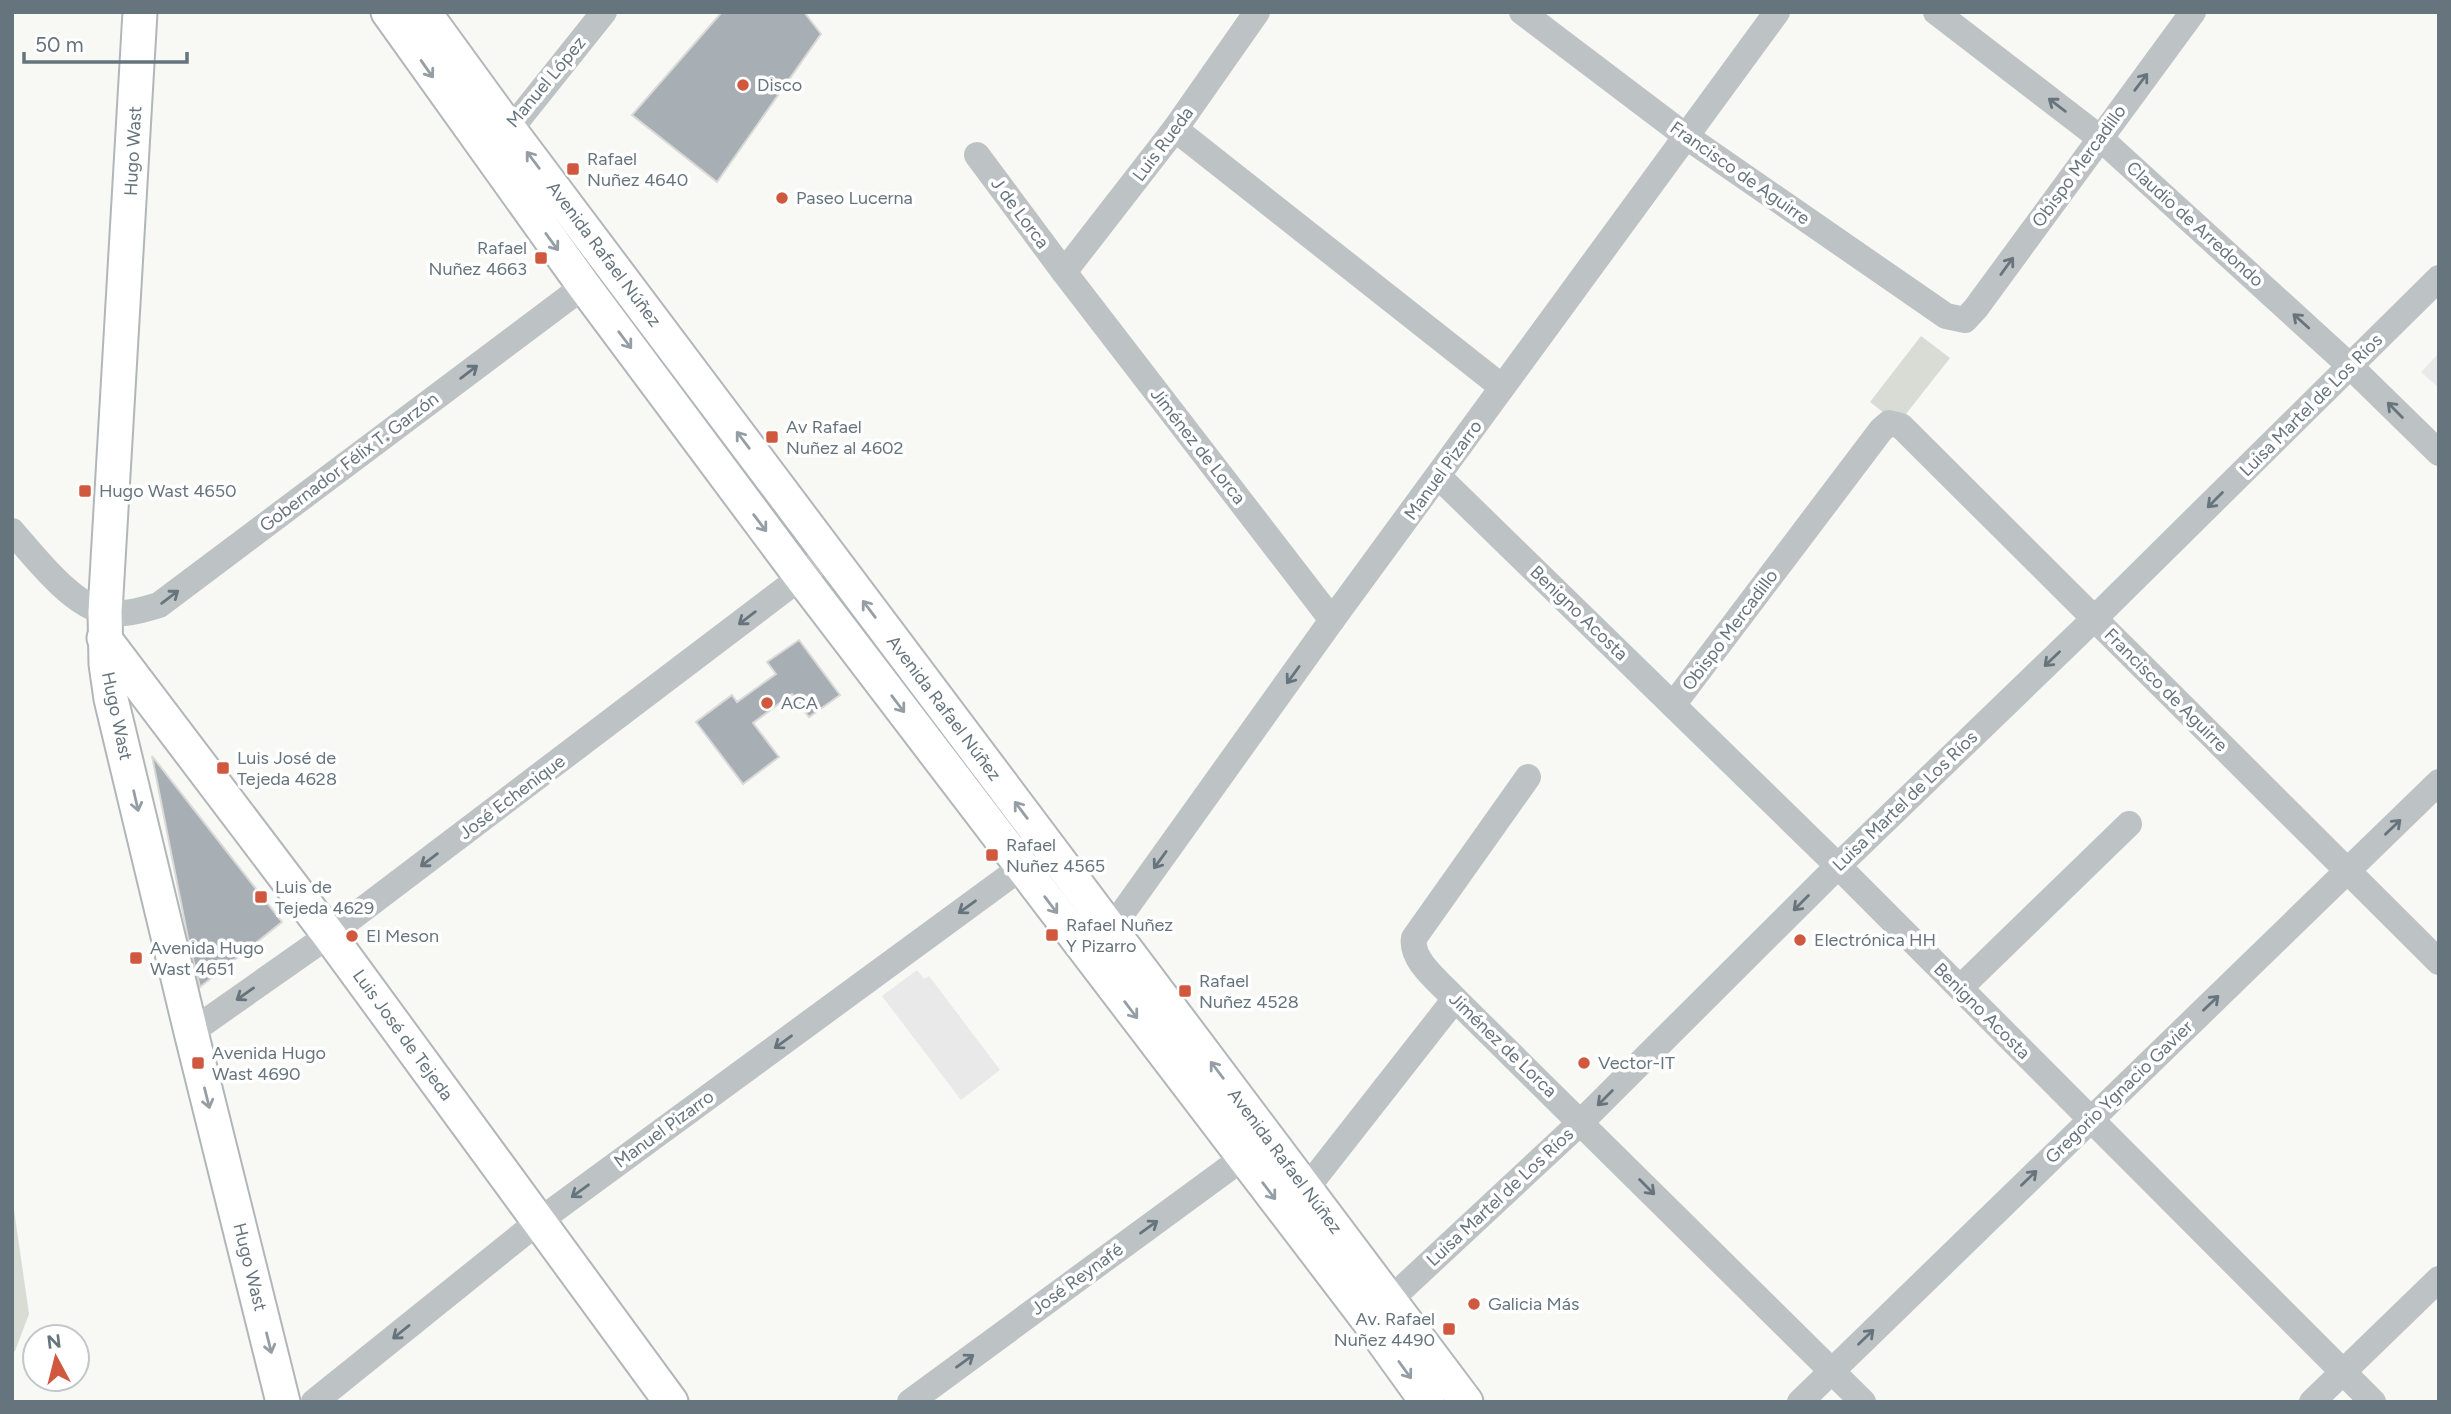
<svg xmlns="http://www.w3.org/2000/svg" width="2451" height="1414" font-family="Figtree,sans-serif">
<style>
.built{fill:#e9e9e9}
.green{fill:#d8dcd5}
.building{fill:#a7aeb4;stroke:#d9d9d8;stroke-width:2}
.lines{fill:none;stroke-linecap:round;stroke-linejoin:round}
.major-casing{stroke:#b1b6b9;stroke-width:37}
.minor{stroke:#bdc2c5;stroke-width:26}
.major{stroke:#fff;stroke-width:33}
.oneway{stroke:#949ea4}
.oneway2{stroke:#66747d}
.poi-dot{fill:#cf583e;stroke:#fff;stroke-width:2.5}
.labels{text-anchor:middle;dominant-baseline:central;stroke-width:7;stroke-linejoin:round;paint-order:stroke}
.street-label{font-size:18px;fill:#66747d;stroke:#fff}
.poi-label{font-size:18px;fill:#66747d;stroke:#fff;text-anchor:start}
</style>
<rect width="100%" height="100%" fill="#f8f8f5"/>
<!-- built -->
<g class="built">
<path d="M2439,353V388L2421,372Z"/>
<path d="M917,970L924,979L929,976L1000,1070L961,1100L882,996Z"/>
</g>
<!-- green -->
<g class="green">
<path d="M1921,336L1950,358L1898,424L1870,402Z"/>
<path d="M12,1196L29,1314L15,1351H12Z"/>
</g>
<!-- building -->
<g class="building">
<path d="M722,12H804L821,34L717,182L632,115Z"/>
<path d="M799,640L840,695L809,717L792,694L753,723L779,757L743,784L696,722L732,695L737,702L776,674L767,662Z"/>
<path d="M152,756L282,922L200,987L189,943Z"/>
</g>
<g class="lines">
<!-- major casing -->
<g class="major-casing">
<g id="major">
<path d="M140,12L105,612L106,664L111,699L191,1032L283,1402"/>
<path d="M388,12L584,286L801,577L1368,1320L1427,1402"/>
<path d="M424,12L509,129L1466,1402"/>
<path d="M104,638L329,935L671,1402"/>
</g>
</g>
<!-- minor -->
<g class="minor">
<path d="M1522,12L1687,137L1946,316L1965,320L1976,308L2193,12"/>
<path d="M1936,12L2100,138L2351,367L2439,453"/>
<path d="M1175,129L1502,387"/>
<path d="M493,140L521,116L604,12"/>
<path d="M977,155L1064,272L1332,620"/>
<path d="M1064,272L1175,129L1257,12"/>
<path d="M1438,476L1838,866L2373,1402"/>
<path d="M12,531C34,556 72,606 106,612C124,616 142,610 159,605L584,286"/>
<path d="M1673,705L1881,430L1889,423L1901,426L2439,962"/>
<path d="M1528,777L1414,938C1410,961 1441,983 1455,999L1863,1402"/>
<path d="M1111,929L1332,620L1777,12"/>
<path d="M1960,988L2129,824"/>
<path d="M191,1032L329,935L801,577L828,554"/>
<path d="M1306,1189L1455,999"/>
<path d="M1377,1312L1581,1122L1838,866L2095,618L2439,278"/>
<path d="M314,1402L539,1221L1022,867"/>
<path d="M910,1402L1244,1157"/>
<path d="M1800,1402L2439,782"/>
<path d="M2312,1402L2439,1279"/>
</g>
<!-- major -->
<use href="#major" class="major"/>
</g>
<!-- one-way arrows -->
<defs><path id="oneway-shaft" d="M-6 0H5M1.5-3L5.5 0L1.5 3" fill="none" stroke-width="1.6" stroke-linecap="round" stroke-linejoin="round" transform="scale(1.75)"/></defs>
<g class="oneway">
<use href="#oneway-shaft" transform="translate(427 69) rotate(55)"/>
<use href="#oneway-shaft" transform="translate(533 160) rotate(-127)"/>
<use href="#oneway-shaft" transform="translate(552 242) rotate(54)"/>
<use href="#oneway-shaft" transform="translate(625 340) rotate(53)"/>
<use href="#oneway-shaft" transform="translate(743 440) rotate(-127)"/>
<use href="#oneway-shaft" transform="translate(760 523) rotate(53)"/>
<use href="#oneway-shaft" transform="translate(869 609) rotate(-127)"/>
<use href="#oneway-shaft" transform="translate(898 704) rotate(53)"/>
<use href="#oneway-shaft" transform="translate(136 801) rotate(77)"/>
<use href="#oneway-shaft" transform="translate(1021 810) rotate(-127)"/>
<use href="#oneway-shaft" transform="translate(1051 905) rotate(53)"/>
<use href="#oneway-shaft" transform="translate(1131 1010) rotate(53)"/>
<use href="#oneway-shaft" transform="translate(1217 1070) rotate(-127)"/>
<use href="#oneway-shaft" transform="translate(207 1098) rotate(76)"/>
<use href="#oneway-shaft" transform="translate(1269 1191) rotate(53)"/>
<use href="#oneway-shaft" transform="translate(269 1343) rotate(76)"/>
<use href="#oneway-shaft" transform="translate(1405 1370) rotate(54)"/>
</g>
<g class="oneway2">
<use href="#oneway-shaft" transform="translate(2141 82) rotate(-53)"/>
<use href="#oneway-shaft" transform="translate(2057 105) rotate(-143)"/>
<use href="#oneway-shaft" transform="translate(2007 266) rotate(-54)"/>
<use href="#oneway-shaft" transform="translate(2301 321) rotate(-138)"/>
<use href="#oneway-shaft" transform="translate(469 372) rotate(-37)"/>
<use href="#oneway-shaft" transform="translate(2395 410) rotate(-135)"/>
<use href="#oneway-shaft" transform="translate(2215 500) rotate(135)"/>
<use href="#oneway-shaft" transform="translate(170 597) rotate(-37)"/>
<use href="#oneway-shaft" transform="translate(747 618) rotate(143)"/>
<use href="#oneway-shaft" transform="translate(2052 659) rotate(136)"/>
<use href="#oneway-shaft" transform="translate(1293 675) rotate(126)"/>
<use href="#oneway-shaft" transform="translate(2393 827) rotate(-44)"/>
<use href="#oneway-shaft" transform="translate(429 860) rotate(143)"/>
<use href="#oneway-shaft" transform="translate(1160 860) rotate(126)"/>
<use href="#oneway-shaft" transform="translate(1801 903) rotate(135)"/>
<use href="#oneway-shaft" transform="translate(967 907) rotate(144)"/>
<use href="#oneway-shaft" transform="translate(245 994) rotate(145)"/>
<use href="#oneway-shaft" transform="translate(2211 1003) rotate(-44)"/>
<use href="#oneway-shaft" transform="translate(783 1042) rotate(144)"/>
<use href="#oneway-shaft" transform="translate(1605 1098) rotate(135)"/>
<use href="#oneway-shaft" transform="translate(2029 1178) rotate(-44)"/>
<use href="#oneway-shaft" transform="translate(1647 1187) rotate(45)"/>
<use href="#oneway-shaft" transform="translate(580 1191) rotate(144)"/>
<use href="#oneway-shaft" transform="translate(1149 1227) rotate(-36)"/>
<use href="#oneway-shaft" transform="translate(401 1332) rotate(141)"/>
<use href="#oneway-shaft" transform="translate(1866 1337) rotate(-44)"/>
<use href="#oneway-shaft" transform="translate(965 1361) rotate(-36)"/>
</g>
<!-- markers -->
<g class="poi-dot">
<circle cx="743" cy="85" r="7"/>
<rect x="566" y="162" width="14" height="14" rx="3.5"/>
<circle cx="782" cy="198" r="7"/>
<rect x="534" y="251" width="14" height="14" rx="3.5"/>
<rect x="765" y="430" width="14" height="14" rx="3.5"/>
<rect x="78" y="484" width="14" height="14" rx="3.5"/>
<circle cx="767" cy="703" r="7"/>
<rect x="216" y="761" width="14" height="14" rx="3.5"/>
<rect x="985" y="848" width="14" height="14" rx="3.5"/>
<rect x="254" y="890" width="14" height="14" rx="3.5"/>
<rect x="1045" y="928" width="14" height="14" rx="3.5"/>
<circle cx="352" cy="936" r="7"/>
<circle cx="1800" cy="940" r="7"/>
<rect x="129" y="951" width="14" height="14" rx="3.5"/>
<rect x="1178" y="984" width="14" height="14" rx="3.5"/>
<rect x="191" y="1056" width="14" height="14" rx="3.5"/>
<circle cx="1584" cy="1063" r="7"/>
<circle cx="1474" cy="1304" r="7"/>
<rect x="1442" y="1322" width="14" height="14" rx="3.5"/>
</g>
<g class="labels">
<!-- street labels -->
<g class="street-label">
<text transform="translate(546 82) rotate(-50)">Manuel López</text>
<text transform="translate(1163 144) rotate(-53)">Luis Rueda</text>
<text transform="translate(133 151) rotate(-87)">Hugo Wast</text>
<text transform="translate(2079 166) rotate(-54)">Obispo Mercadillo</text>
<text transform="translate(1740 173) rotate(35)">Francisco de Aguirre</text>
<text transform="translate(1020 213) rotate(53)">J de Lorca</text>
<text transform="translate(2195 224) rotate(42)">Claudio de Arredondo</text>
<text transform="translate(604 254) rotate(53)">Avenida Rafael Núñez</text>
<text transform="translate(2311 405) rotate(-45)">Luisa Martel de Los Ríos</text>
<text transform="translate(1198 446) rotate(52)">Jiménez de Lorca</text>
<text transform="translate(349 462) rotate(-37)">Gobernador Félix T. Garzón</text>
<text transform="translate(1443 470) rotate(-54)">Manuel Pizarro</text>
<text transform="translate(1579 613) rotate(44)">Benigno Acosta</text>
<text transform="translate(1730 630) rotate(-53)">Obispo Mercadillo</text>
<text transform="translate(2166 690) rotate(45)">Francisco de Aguirre</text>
<text transform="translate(944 708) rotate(53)">Avenida Rafael Núñez</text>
<text transform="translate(117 716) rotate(78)">Hugo Wast</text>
<text transform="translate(512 797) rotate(-37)">José Echenique</text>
<text transform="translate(1905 801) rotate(-44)">Luisa Martel de Los Ríos</text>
<text transform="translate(1982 1011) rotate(45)">Benigno Acosta</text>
<text transform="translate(403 1035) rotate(54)">Luis José de Tejeda</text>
<text transform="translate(1503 1045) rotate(44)">Jiménez de Lorca</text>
<text transform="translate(2119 1092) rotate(-44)">Gregorio Ygnacio Gavier</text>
<text transform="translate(664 1129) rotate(-36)">Manuel Pizarro</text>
<text transform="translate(1285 1161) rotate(53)">Avenida Rafael Núñez</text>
<text transform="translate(1500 1197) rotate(-43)">Luisa Martel de Los Ríos</text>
<text transform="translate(250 1267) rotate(76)">Hugo Wast</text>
<text transform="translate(1077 1279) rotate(-36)">José Reynafé</text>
</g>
<!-- poi labels -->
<g class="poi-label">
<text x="757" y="85">Disco</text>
<text x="587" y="159">Rafael<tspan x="587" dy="21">Nuñez 4640</tspan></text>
<text x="796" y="198">Paseo Lucerna</text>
<text x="527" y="248" text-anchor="end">Rafael<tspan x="527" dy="21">Nuñez 4663</tspan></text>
<text x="786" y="427">Av Rafael<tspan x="786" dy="21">Nuñez al 4602</tspan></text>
<text x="99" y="491">Hugo Wast 4650</text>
<text x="781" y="703">ACA</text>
<text x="237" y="758">Luis José de<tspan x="237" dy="21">Tejeda 4628</tspan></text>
<text x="1006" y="845">Rafael<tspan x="1006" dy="21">Nuñez 4565</tspan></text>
<text x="275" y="887">Luis de<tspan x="275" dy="21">Tejeda 4629</tspan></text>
<text x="1066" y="925">Rafael Nuñez<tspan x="1066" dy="21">Y Pizarro</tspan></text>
<text x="366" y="936">El Meson</text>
<text x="1814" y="940">Electrónica HH</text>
<text x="150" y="948">Avenida Hugo<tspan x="150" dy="21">Wast 4651</tspan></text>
<text x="1199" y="981">Rafael<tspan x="1199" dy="21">Nuñez 4528</tspan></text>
<text x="212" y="1053">Avenida Hugo<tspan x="212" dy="21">Wast 4690</tspan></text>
<text x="1598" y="1063">Vector-IT</text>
<text x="1488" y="1304">Galicia Más</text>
<text x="1435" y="1319" text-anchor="end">Av. Rafael<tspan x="1435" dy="21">Nuñez 4490</tspan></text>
</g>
</g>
<!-- border -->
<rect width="2451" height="1414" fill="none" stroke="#66747d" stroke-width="28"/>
<!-- north arrow -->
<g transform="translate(56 1358) rotate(353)"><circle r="33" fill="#ffffff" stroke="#c2c7cb" stroke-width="2"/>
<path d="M0-5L12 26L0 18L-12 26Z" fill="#cf583e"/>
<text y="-10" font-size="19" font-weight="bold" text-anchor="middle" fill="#66747d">N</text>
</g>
<!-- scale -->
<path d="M24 52v10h163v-10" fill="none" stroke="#66747d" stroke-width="3.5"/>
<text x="35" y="52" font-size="21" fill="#66747d" stroke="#ffffff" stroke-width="5" paint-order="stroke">50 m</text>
</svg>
